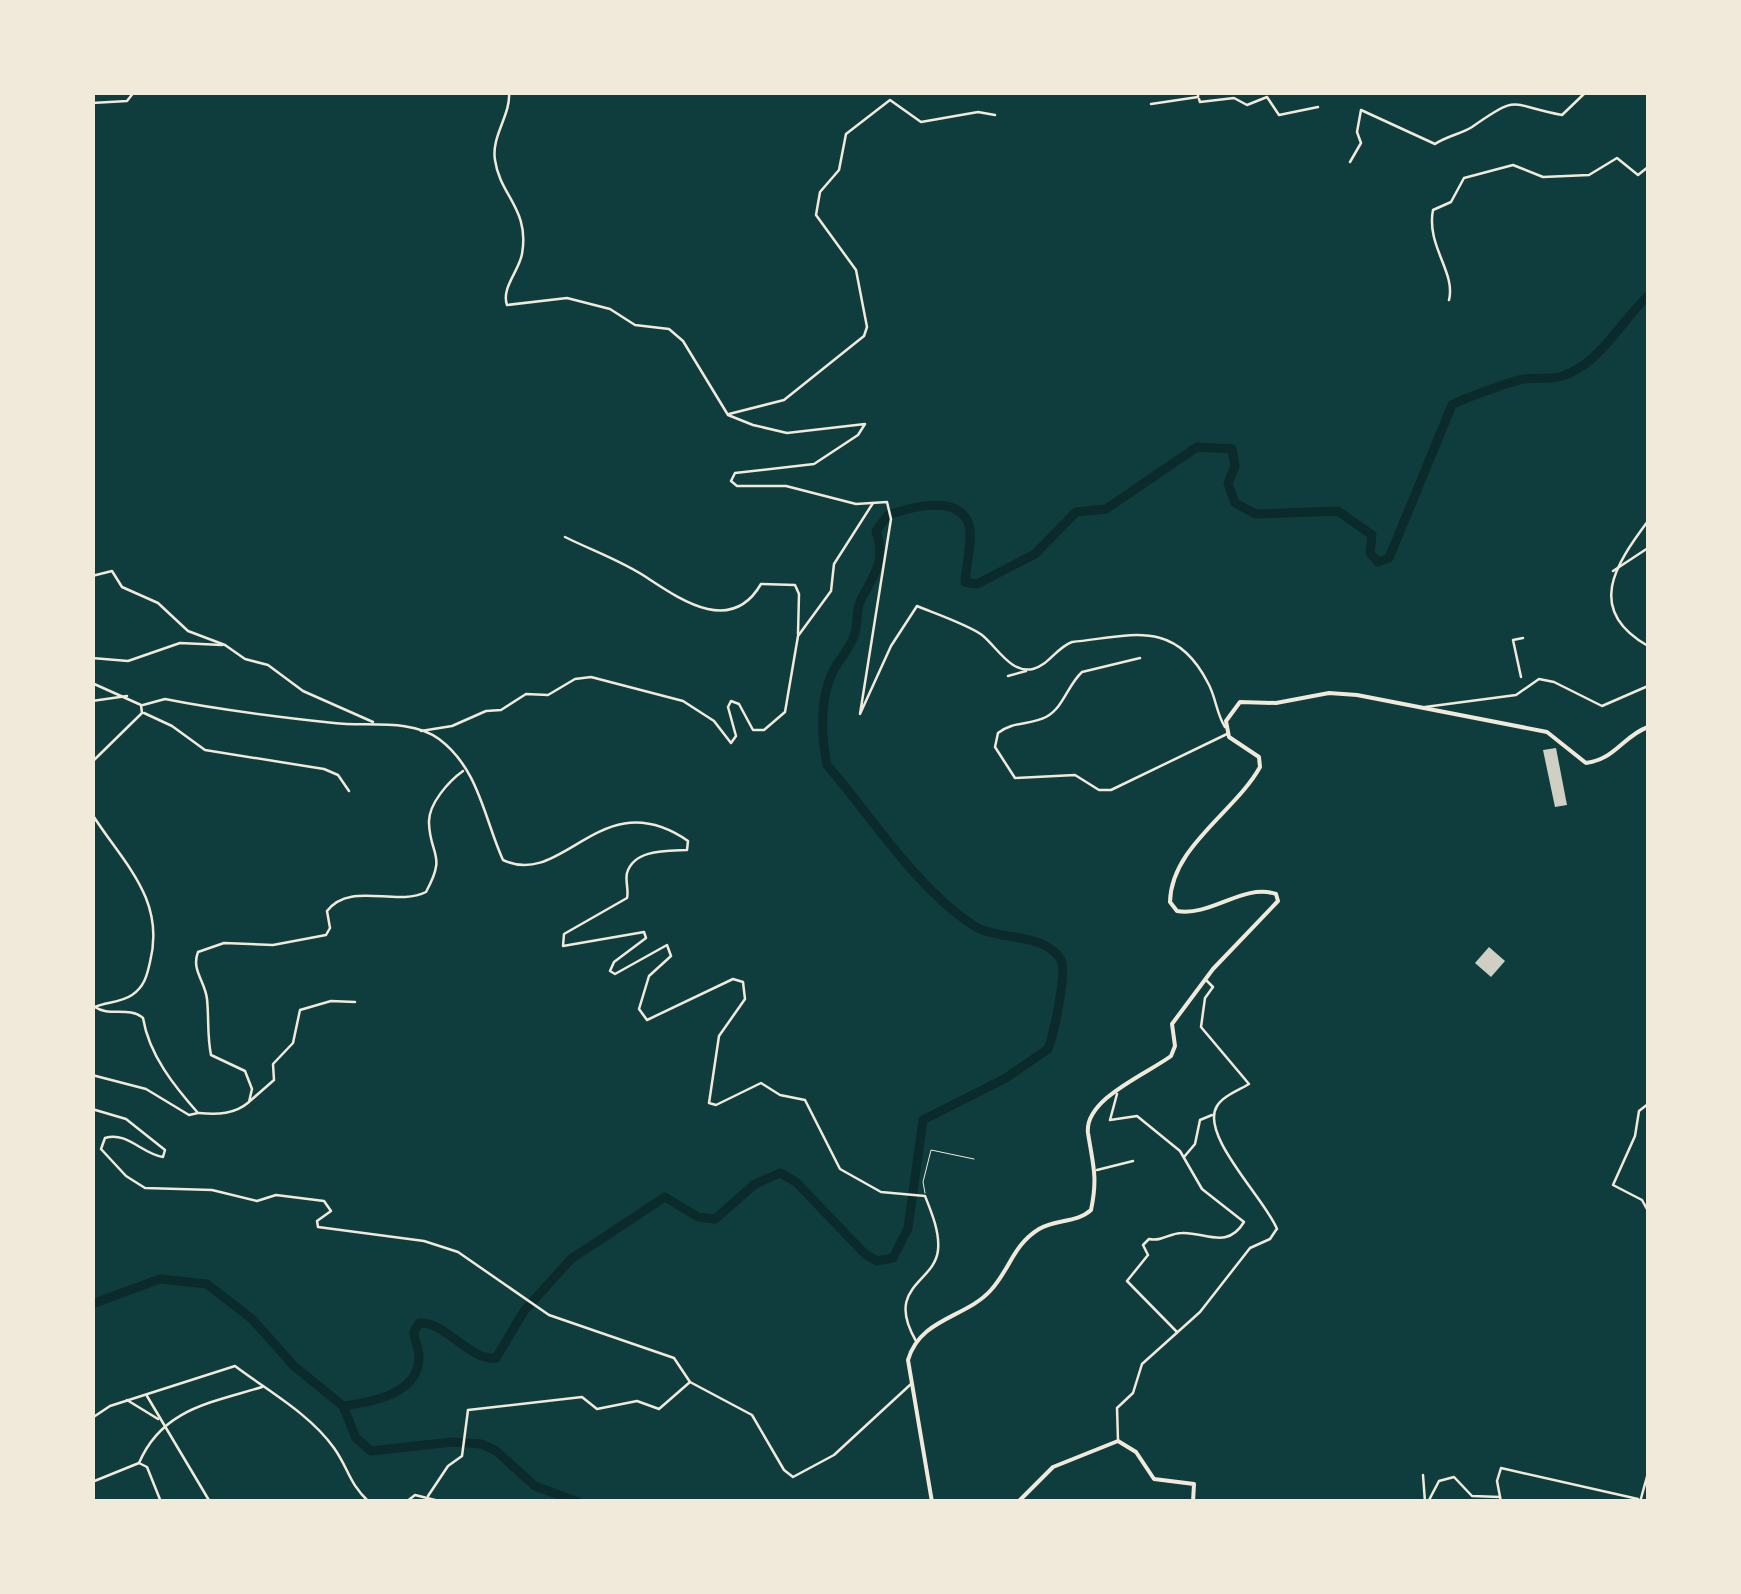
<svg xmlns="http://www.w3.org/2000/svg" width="1741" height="1594" font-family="'Noto Sans',sans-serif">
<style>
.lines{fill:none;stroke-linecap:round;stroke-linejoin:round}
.river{stroke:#0a2a2b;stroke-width:9}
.building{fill:#cfcfc3}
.service{stroke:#f1e9da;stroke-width:1}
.minor{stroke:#f1e9da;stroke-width:2.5}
.tertiary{stroke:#f1e9da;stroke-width:2.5}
.primary{stroke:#f1e9da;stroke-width:4}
.trunk{stroke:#f1e9da;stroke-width:4}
</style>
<rect width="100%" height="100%" fill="#0f3d3e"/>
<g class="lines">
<!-- river -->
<g class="river">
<path d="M92,1304L160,1279L207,1284L252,1319L294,1366L343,1406L356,1438L371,1451L452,1442L481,1444L495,1450L535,1486L578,1502"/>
<path d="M343,1406C372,1402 420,1394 419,1356C419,1348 414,1341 414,1332L419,1323C446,1321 469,1361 496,1358L524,1311L571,1259L665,1197L698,1217L715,1219L755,1184L780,1173L796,1182L865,1254L877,1261L893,1258L908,1228L923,1120L1006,1078L1048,1049C1054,1034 1067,972 1061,960C1044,931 997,942 971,924C914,885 872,817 827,765C821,734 819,695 836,666C843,655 851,646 855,633C858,623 856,611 860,602C873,574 887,564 876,531L888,515C908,508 959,493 969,525C973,539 966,566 965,582L977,584L1035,554L1076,512L1106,509L1197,447L1232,449L1235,466L1228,483L1235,503L1256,514L1338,511L1372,535L1370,553L1378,562L1389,558L1452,405C1459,400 1515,380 1524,379C1542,377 1554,381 1570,373C1603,358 1622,320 1648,296"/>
</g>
</g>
<!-- building -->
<g class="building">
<path d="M1556,748L1567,805L1555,807L1543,750Z"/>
<path d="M1489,947L1505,961L1491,977L1475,963Z"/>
</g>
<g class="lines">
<!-- service -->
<path class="service" d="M925,1193L923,1182L931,1150L974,1159"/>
<!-- minor -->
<g class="minor">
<path d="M1199,99L1200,102L1234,98L1247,105L1267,97L1279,115L1318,107"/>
<path d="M1350,162L1361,143L1357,132L1361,110L1435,144C1447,136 1461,134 1472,127C1520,93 1508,105 1562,115L1586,92"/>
<path d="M1449,300C1456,272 1426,246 1433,210L1451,202L1464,178L1513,165L1543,177L1589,175L1617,158L1638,175L1648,167"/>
<path d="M729,414L784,400L864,336L867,327L856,270L816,215L820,192L839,170L846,134L890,100L921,122L978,112L995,115"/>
<path d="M565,537C593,551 623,561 649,579C684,602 732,634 761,584L795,585L799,594L798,634"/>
<path d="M1613,571L1648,548"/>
<path d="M92,576L112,571L122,587L158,603L188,631L225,645L245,659L268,665L303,691L373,722"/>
<path d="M92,658L128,661L180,643L222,645"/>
<path d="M1140,658L1082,672C1067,686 1064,707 1046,717C1031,725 1013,721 998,733L995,747L1015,778L1075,775L1099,790H1111L1227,734"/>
<path d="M1008,676L1026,671"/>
<path d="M1521,677L1513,640L1523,638"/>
<path d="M92,701L127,696"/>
<path d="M143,705L165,699C220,710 278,717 334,723C365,727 411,718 439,739C479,769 484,818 503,860C564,889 601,781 688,841L687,850C667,851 634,849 627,873C625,881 629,890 627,898L564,934L563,946L644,932L646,938L614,962L610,971L615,974L667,945L671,956L649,976L639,1009L647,1020L733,979L743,982L745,999L719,1036L709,1103L716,1105L761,1083L780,1095L805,1100L840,1169L881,1192L925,1196C931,1211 940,1232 938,1250C935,1283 884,1286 916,1341"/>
<path d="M144,713L172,726L205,750L324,769L338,775L349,791"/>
<path d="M421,731L452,726L486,711L501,710L526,694L548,695L575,679L591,677L683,701L714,721L731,743L736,736L728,707L731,701L739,704L753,730H764L785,712L798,636L831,591L834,564L873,503"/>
<path d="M1207,981L1213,987L1205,998L1201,1027L1249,1084C1239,1090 1223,1096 1217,1106C1199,1135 1266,1200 1277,1229"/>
<path d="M1117,1094L1110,1120L1137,1116L1180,1151L1202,1189L1244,1222C1227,1250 1206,1232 1182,1233C1169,1233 1162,1242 1149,1239L1143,1245L1148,1255L1127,1281L1177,1332"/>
<path d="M250,1101L274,1080L273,1064L293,1043L300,1010L331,1001L355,1002"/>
<path d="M1648,1104L1639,1111L1635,1136L1613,1185L1642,1200L1648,1211"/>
<path d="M199,1113C218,1115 235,1114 249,1102L252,1089L245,1071L211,1055C207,1035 209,1018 207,999C205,981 191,970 198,952L224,943L273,945L326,935L330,928L327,911C350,881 396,907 426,892C447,854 430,856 429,823C428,804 449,781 463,771"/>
<path d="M1184,1157L1195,1144L1200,1120L1212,1115"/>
<path d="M1097,1170L1133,1161"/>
<path d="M147,1396L210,1502"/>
<path d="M127,1400L158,1419"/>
<path d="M1118,1440L1117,1408L1133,1393L1142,1364L1200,1312L1250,1248L1270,1239L1276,1230"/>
<path d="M139,1463C162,1409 210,1403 262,1387"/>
<path d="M1423,1475L1425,1502"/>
<path d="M92,1482L139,1463L147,1467L161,1502"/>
<path d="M428,1496L448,1466L462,1456L468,1410L582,1397L597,1409L637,1401L659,1409L690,1382"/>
<path d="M1428,1502L1439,1481L1454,1477L1472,1496L1500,1497"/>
<path d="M1501,1502L1497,1481L1501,1468L1638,1499"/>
<path d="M1640,1502L1648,1473"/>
</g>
<!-- tertiary -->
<g class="tertiary">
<path d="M509,92C511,115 491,136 495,160C500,196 530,209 522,254C519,271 501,288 507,305L567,298L610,309L635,325L669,329L683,341L728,415L753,425L787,433L865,424L858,435L814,464L735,473L731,481L737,486H786L856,504L887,502L891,519L860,714L891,646L917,606C934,613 969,625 982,635C997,647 1011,674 1033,669C1049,665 1056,648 1072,642C1131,636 1175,618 1208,683C1216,697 1216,713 1225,727"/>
<path d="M92,103L127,101L134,92"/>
<path d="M1151,104L1198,97V92"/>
<path d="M1648,521C1615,565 1585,610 1648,646"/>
<path d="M92,683L141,705L142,713L92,762"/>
<path d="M1425,707L1516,695L1539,679L1554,682L1602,706L1648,686"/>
<path d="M92,814C123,863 166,899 150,962C147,976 144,987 132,995C120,1003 106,1002 95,1007C109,1017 129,1006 143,1018C149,1055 175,1087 198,1113L189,1115L146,1089L92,1075"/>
<path d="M92,1109L126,1119L165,1150L163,1157C142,1154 127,1131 105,1138L101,1149L126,1176L145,1188L212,1190L257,1201L276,1195L324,1201L331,1211L317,1221L318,1227L424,1241L458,1252L549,1315L674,1358L690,1382L752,1415L784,1470L793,1477L834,1455L911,1384"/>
<path d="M92,1418L110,1406L235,1366C268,1391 310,1414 334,1448C349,1469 348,1482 369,1502"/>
<path d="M406,1502L415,1495L443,1502"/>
</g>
<!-- primary -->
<path class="primary" d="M1018,1502L1053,1467L1118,1441L1136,1452L1154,1479L1194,1484L1193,1502"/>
<!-- trunk -->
<path class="trunk" d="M932,1502L908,1360C920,1318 966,1318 991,1290C1010,1269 1013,1245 1039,1229C1055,1219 1077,1223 1091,1210C1098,1177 1093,1165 1088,1133C1084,1099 1147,1074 1171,1056L1175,1046L1172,1024L1213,969L1278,901L1276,894C1243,883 1211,917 1177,911L1170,902C1171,847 1235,812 1260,767L1259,757L1229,737L1226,721L1240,702L1276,703L1329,693L1357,695L1547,732L1586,763C1616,759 1623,736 1648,727"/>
</g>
<!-- border -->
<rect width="1741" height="1594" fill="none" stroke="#f1e9da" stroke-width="190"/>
</svg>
